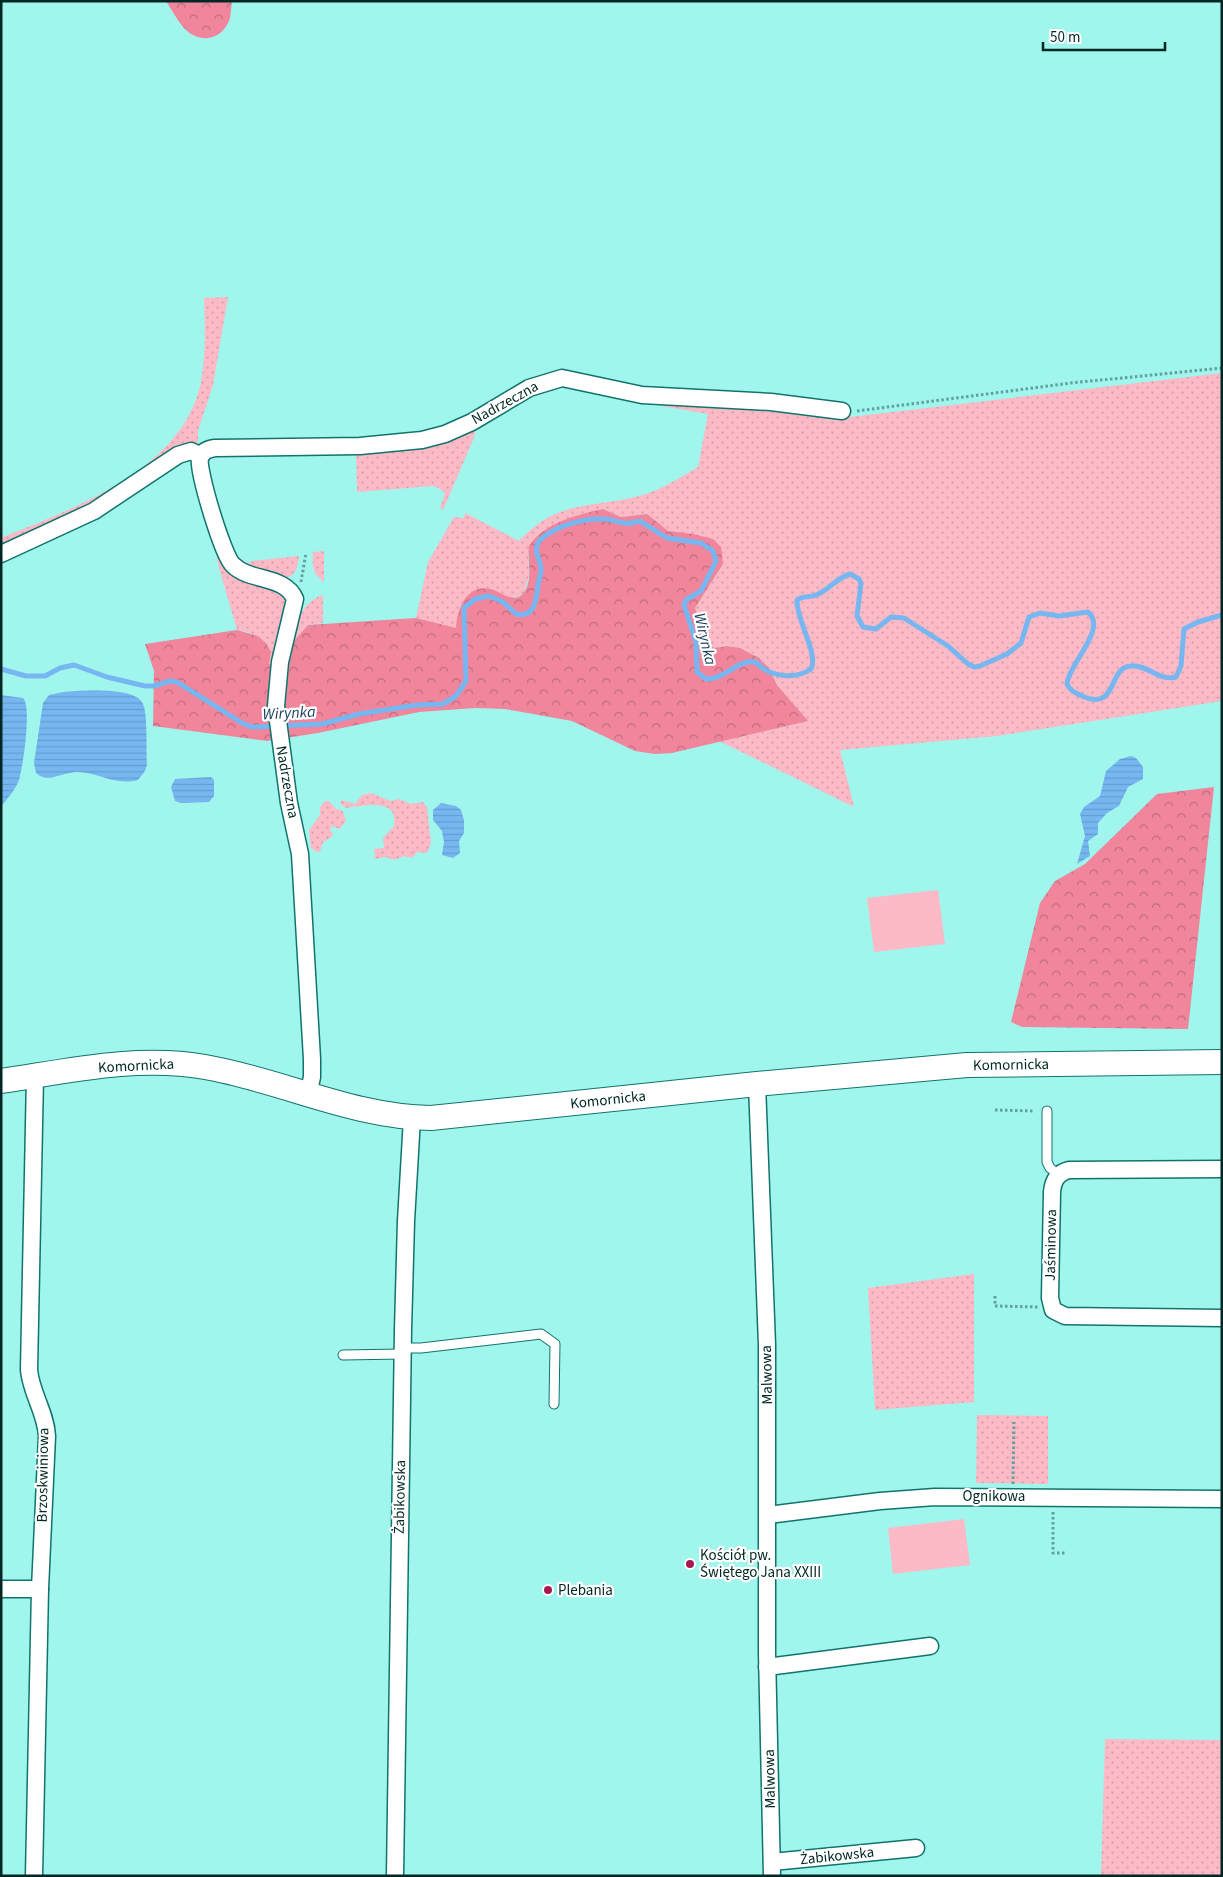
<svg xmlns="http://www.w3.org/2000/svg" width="1223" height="1877" font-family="'Source Sans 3',sans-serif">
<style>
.green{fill:url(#green-dots)}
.forest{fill:url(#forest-crowns)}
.pitch{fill:#fcbac6}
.water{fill:url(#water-rules)}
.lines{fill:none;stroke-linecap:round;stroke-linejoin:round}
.stream{stroke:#76b7f1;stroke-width:5}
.lane-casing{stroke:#10746c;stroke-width:11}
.street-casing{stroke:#10746c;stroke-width:19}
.secondary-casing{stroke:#10746c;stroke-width:26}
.path{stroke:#5fa29b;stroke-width:3;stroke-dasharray:2.5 2.5;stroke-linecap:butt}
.lane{stroke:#fff;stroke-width:9}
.street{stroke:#fff;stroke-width:16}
.secondary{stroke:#fff;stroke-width:24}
.poi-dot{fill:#aa174d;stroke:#fff;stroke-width:2}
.labels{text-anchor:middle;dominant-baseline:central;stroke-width:4.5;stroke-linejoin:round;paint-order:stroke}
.street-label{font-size:15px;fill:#012724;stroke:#fff}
.poi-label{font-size:15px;fill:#012724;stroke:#fff;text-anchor:start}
.water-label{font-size:16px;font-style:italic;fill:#1b3d5b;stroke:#fff}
</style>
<defs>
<pattern id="green-dots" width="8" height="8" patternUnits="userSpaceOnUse" patternTransform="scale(1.25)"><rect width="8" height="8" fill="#fcbac6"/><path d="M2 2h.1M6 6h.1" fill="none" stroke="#d6a0aa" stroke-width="1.8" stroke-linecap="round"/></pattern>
<pattern id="forest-crowns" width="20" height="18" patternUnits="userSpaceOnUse" patternTransform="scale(1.25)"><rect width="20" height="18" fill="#f0859c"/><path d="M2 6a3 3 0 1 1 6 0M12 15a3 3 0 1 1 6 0" fill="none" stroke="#c06d7f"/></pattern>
<pattern id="water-rules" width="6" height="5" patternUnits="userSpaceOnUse" patternTransform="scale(1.25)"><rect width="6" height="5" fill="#76b7f1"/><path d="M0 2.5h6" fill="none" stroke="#649dce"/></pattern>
</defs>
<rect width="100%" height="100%" fill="#a0f6ed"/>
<!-- green -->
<g class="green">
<path d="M228,297L213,385L198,431V443L188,445L95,503L1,545V538C74,508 183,470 201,382C206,354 205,326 204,298Z"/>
<path d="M1222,373V701L997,736L840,750L854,807L719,741L807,721L777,685L769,668L759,658L740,648L727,646L715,648L710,646L704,636L695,608L723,564L678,533L668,531L659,526L647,514L621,517L604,509L557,523L538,535L528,554L529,576L524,593L517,597L507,598L491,589L456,629L416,618L428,562L454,517L464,518L465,513L519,541C556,502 583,508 631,498C656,493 676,480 698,467L708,414L639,402L734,405L850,417Z"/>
<path d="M473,428L475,434L473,440L443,510L440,508L445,494L441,489L433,486L357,492L356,450Z"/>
<path d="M215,541L244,580L270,587L289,597L274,665L269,664C273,640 258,634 237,630L218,564Z"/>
<path d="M324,551V582C312,573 312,566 313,552Z"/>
<path d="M235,556L249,564L251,561L299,556C298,566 296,577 284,578L253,571Z"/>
<path d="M323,595V623L308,625L295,640L286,669C292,645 294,603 323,595Z"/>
<path d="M372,793L390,801L399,799L411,804L423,802L427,807L431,843L427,853L417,852L412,858L405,856L394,860L386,857L375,859L374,849L384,848L383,838L394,826C399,797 364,806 346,808L340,803L341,800L355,804L362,795Z"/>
<path d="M325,801H329L336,809L342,810L346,820L340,829L331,826L330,829L333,836L323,842L320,852H317L311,848L309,830L320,815V807Z"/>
<path d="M974,1274V1402L875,1410L868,1288Z"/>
<path d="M977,1415L1048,1416V1484L976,1483Z"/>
<path d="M1105,1739L1222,1740V1876H1101Z"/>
</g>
<!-- forest -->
<g class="forest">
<path d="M166,1H232C231,7 231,16 229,21C220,42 198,43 184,28C177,20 172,10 166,1Z"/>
<path d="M603,509L621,517L647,514L668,531L693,534L713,539L721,547L723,564L695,608L704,636L710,646L715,648L727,646L740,648L759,658L769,668L777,685L808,721L672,753L655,754L635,751L572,721L505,709L475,708L419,712L318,733L267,741L153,726L154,671L145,644L237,630L258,636L266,643L271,652L269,664L286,668L295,640L308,625L416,618L456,628C457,610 466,583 491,589C502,592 515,606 525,591C533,578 527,561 529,546C545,522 577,515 603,509Z"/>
<path d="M1214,787L1188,1029L1022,1027L1011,1022L1040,903L1055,881L1085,864L1157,794Z"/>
</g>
<!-- pitch -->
<g class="pitch">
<path d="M938,890L945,944L874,952L867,898Z"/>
<path d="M964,1519L970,1565L893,1574L888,1528Z"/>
</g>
<!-- water -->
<g class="water">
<path d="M63,692C80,691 136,686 143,704C148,715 146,751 147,765L145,771L138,780C113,786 99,772 77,772C63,772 47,784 36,773L34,763L43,703L49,695Z"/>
<path d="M1,695L23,698C32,707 23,766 19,780C16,788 8,799 1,806Z"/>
<path d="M1131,756L1136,758L1143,767V779L1128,787L1119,806L1107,813L1098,823V834L1088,841L1090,856L1077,864L1085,836L1080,814L1084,807L1100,796L1106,771L1120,759Z"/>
<path d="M211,777L214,780V796L209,802L181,803L175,801L171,787L175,779Z"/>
<path d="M441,803L456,806L461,810L464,820V833L459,841L460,853L453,858L442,855L444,842L442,831L433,820V810Z"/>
</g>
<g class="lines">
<!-- stream -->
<path class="stream" d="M1,669L26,676H45L60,668L74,665L107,677L145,686H154L170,681L177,682L242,723L252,727L322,724L359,714L417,705L443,704L456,696L466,681L464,608L475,599L489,596L503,602L516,614C535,618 536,600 538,586C538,581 541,575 541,570C541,558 532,553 539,541C553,527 582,518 602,519C621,519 617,527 640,521L667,538L701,543L713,551L716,561L701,591L686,600L684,605L696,642L697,672L706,679C725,680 741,656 757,663C769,677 795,680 811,669C819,654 796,620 797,600C803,595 808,598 816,595C828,591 836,578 850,574L859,579L861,583L857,616L863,627L876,629L891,617L904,618L948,646L968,664L974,667L980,666L1007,654L1021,643L1029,617L1040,613L1059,616L1088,612C1108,629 1069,663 1067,684C1070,691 1076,693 1082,696C1119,712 1107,667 1131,666C1147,664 1160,682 1176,677L1181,666L1184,629L1198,622L1222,615"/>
<!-- lane casing -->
<g class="lane-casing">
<g id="lane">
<path d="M1047,1111V1162L1050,1168L1059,1175"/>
<path d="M403,1348H421L541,1334L555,1344L554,1404"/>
<path d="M343,1355L402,1354"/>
</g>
</g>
<!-- street casing -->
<g class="street-casing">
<g id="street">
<path d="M1,554L94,511L178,455L191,451L201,456"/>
<path d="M757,1084L767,1345V1653L772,1876"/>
<path d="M308,1095L312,1077V1059L300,854L289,803L276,706L280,662L295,599C285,575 250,582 233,565C223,556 197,470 200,458C202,451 208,449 215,448L360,446L422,440L445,434L472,422L529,388L562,378L642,395L771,402L842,411"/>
<path d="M1222,1169L1069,1170C1057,1173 1053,1181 1052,1192L1050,1298L1053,1310L1065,1316L1222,1318"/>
<path d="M768,1515L880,1501L935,1497L1222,1499"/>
<path d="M1,1589H40"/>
<path d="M767,1667L930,1646"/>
<path d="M772,1862L916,1848"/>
<path d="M34,1876L40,1589L47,1436C46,1413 31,1393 29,1370L35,1076"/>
<path d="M395,1876L403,1330L406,1221L412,1118"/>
</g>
</g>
<!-- secondary casing -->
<g class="secondary-casing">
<path id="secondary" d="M1,1081C68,1071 137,1055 205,1067C281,1080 352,1117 431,1118L757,1084L967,1065L1222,1062"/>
</g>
<!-- path -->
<g class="path">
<path d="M857,411L1071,383L1222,368"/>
<path d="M301,582L306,553"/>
<path d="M995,1110L1035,1111"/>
<path d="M995,1296V1306L1038,1307"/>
<path d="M1013,1484L1014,1422"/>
<path d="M1053,1512V1553H1065"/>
</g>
<!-- lane -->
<use href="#lane" class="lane"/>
<!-- street -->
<use href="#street" class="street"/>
<!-- secondary -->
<use href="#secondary" class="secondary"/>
</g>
<!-- markers -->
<g class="poi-dot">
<circle cx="690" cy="1564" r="5"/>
<circle cx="548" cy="1590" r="5"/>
</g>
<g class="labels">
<!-- street labels -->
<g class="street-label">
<text transform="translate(505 403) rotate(-29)">Nadrzeczna</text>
<text transform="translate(287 782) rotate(80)">Nadrzeczna</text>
<text transform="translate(1011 1065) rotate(-1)">Komornicka</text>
<text transform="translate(136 1066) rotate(-3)">Komornicka</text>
<text transform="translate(608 1100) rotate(-6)">Komornicka</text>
<text transform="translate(1051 1245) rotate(-89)">Jaśminowa</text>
<text transform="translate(767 1375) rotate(-91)">Malwowa</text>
<text transform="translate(43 1475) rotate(-89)">Brzoskwiniowa</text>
<text x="994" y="1496">Ognikowa</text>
<text transform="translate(400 1497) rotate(-89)">Żabikowska</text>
<text transform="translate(770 1779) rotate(-91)">Malwowa</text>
<text transform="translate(837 1856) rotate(-6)">Żabikowska</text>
</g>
<!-- poi labels -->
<g class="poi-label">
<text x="700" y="1555">Kościół pw.<tspan x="700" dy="17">Świętego Jana XXIII</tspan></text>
<text x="558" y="1590">Plebania</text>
</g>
<!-- water labels -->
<g class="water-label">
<text transform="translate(705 639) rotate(77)">Wirynka</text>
<text transform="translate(289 713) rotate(-3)">Wirynka</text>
</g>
</g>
<!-- border -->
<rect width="1223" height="1877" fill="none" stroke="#012724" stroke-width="5"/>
<!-- scale -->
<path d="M1043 42v8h122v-8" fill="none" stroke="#012724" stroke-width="2.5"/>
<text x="1050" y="42" font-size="15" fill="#012724" stroke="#ffffff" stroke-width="4" paint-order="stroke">50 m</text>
</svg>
